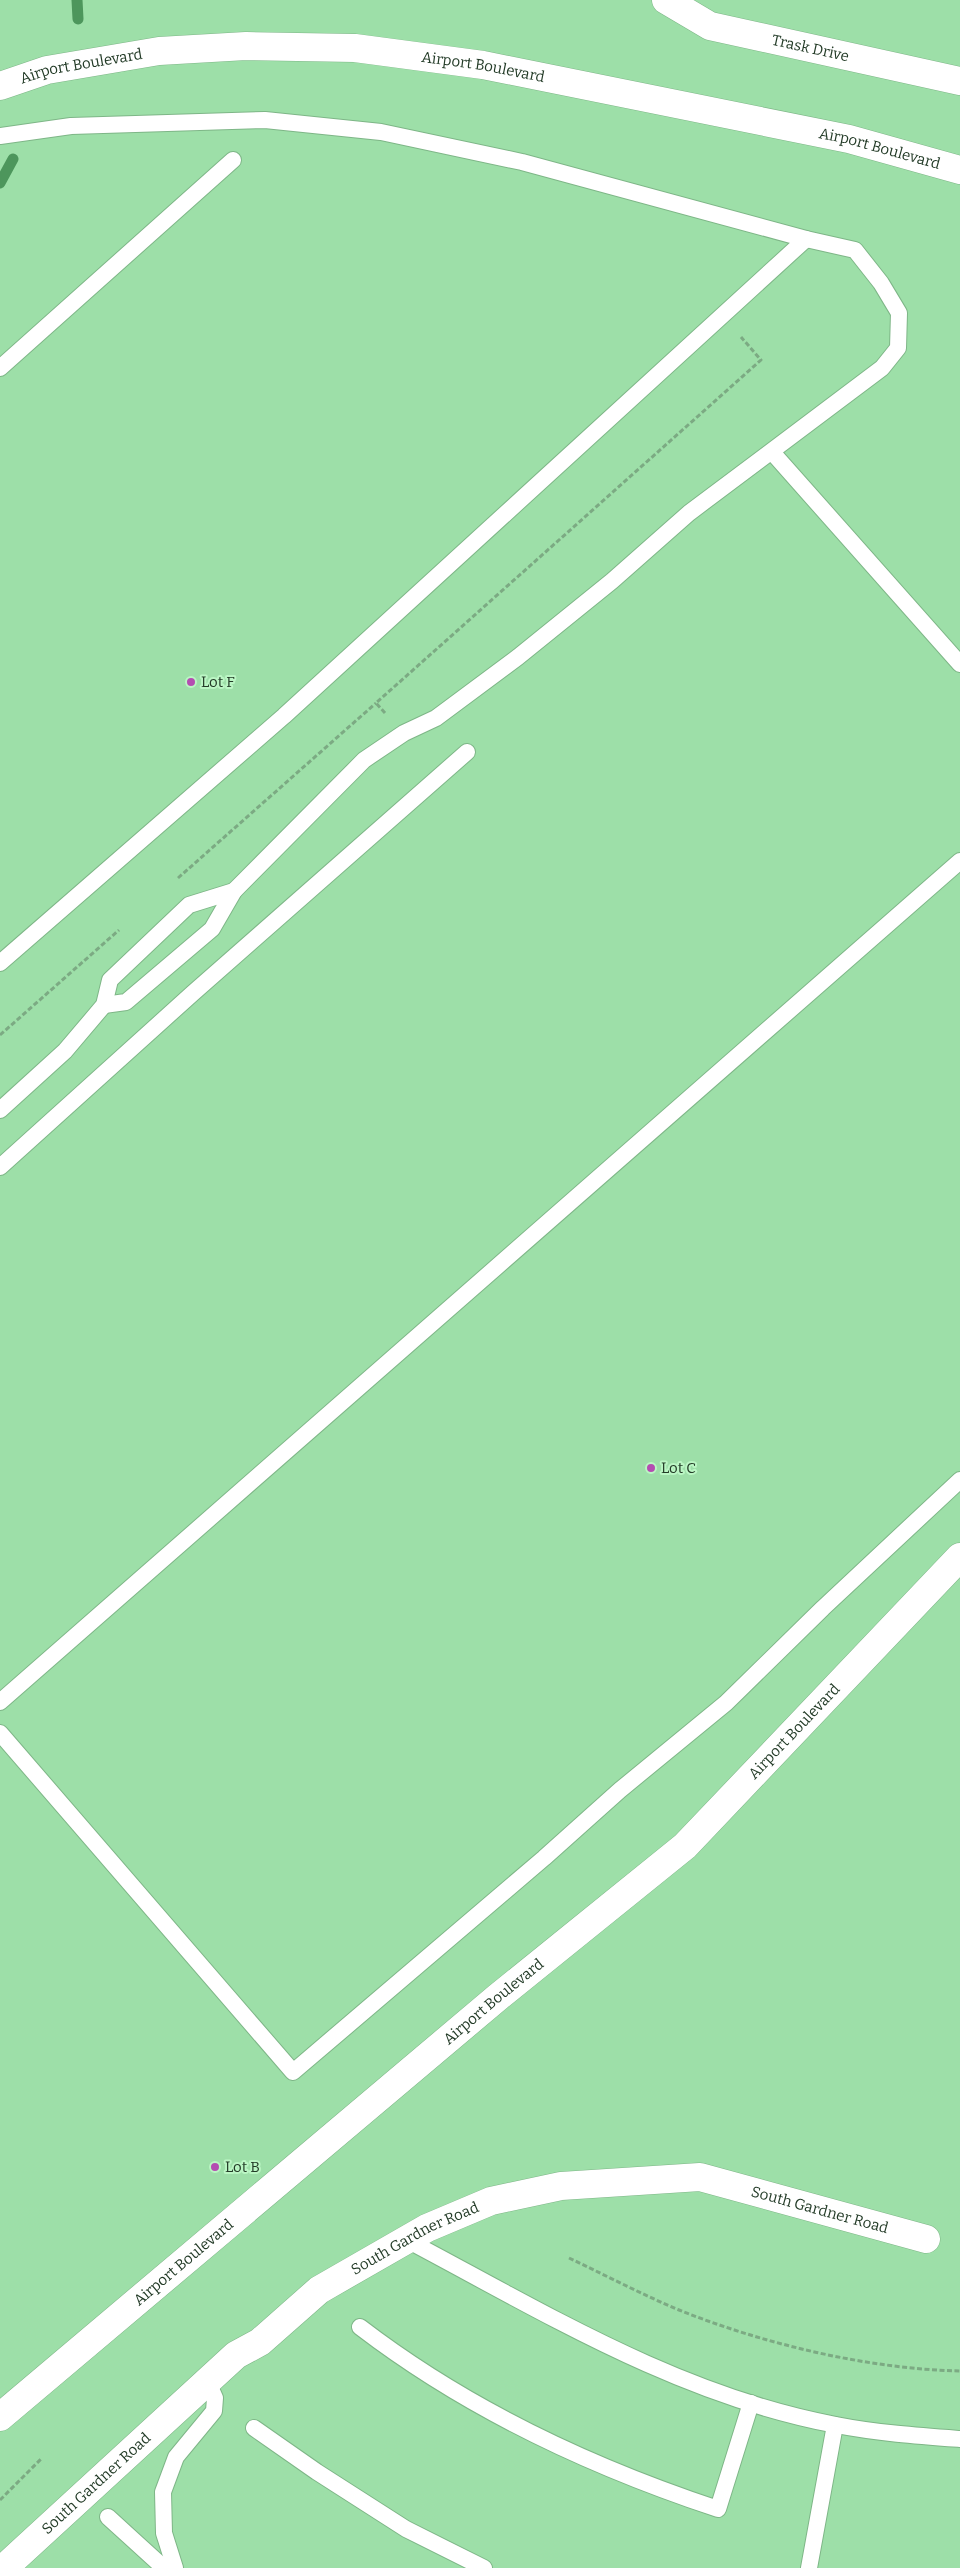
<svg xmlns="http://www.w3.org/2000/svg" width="960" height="2568" font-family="Bitter,serif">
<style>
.built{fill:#9ddfa8}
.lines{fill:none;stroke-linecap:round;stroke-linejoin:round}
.stream{stroke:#4d965c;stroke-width:11}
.service-casing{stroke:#7eb687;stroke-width:18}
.minor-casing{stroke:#7eb687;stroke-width:29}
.path{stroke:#7caa83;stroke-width:3;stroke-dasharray:5 2.5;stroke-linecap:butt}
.service{stroke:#fff;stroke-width:16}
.minor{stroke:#fff;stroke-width:28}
.poi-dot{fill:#b44db1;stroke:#bbf6c4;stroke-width:2}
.labels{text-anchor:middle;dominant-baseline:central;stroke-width:4;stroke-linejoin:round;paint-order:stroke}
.street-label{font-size:15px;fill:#233b27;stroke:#bbf6c4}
.poi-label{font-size:15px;fill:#233b27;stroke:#bbf6c4;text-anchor:start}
</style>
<rect width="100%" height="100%" fill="#aee9b7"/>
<!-- built -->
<rect class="built" x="0" y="0" width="960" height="2568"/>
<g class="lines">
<!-- stream -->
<g class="stream">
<path d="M77,0L78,19"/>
<path d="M0,183L13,159"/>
</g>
<!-- service casing -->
<g class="service-casing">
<g id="service">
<path d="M0,136L71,126L265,120L381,132L522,162L806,239L284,716L0,963"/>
<path d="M0,368L233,160"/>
<path d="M772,452L960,664"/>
<path d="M104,1005L126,1002L212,929L234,891L364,760L404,733L436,718L518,657L612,581L689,513L882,368L898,348L899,313L881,283L855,250L806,239"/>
<path d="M0,1110L65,1051L104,1005L110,980L189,905L234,891"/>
<path d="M0,1167L193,993L467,752"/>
<path d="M0,1702L960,861"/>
<path d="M0,1733L293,2072L544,1858L620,1790L726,1703L823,1608L960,1480"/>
<path d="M407,2240C545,2313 680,2396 836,2425C877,2433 919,2436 960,2439"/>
<path d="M360,2327C467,2409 591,2467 718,2509L751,2403"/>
<path d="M254,2428L317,2472L406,2529L484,2568"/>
<path d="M108,2517L164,2568"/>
<path d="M175,2568L164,2533L163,2492L176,2457L214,2411L215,2398L207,2380"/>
<path d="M809,2568L835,2425"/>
</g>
</g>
<!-- minor casing -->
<g class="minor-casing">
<g id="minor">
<path id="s1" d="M666,0L710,26L960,81"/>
<path id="s2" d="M0,86L47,70L159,51L246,46L355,48L483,65L849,139L960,170"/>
<path id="s3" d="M0,2417L498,1997L685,1846L960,1557"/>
<path id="s4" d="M4,2568L236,2355L260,2342L319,2290L427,2228L491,2201L561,2186L700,2177L926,2239"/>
</g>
</g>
<!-- path -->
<g class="path">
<path d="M385,713L376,703L761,360L741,337"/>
<path d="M178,878L376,703"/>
<path d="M0,1035L119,930"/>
<path d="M569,2258C605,2275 641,2294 679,2310C764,2344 868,2369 960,2371"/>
<path d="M0,2500L42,2458"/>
</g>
<!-- service -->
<use href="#service" class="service"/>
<!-- minor -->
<use href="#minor" class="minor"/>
</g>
<!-- markers -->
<g class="poi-dot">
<circle cx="191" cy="682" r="5"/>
<circle cx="651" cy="1468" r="5"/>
<circle cx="215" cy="2167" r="5"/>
</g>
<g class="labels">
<!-- street labels -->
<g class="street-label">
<text stroke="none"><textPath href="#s1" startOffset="154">Trask Drive</textPath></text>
<text stroke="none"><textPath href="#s2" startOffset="84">Airport Boulevard</textPath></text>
<text stroke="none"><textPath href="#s2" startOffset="489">Airport Boulevard</textPath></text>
<text stroke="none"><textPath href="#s2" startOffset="894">Airport Boulevard</textPath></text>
<text stroke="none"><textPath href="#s3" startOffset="1050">Airport Boulevard</textPath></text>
<text stroke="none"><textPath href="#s3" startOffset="645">Airport Boulevard</textPath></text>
<text stroke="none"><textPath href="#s4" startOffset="950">South Gardner Road</textPath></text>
<text stroke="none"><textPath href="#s4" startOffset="530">South Gardner Road</textPath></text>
<text stroke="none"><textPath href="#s3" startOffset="240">Airport Boulevard</textPath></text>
<text stroke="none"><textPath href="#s4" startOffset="125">South Gardner Road</textPath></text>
</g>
<!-- poi labels -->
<g class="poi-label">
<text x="201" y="682">Lot F</text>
<text x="661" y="1468">Lot C</text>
<text x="225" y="2167">Lot B</text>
</g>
</g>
</svg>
